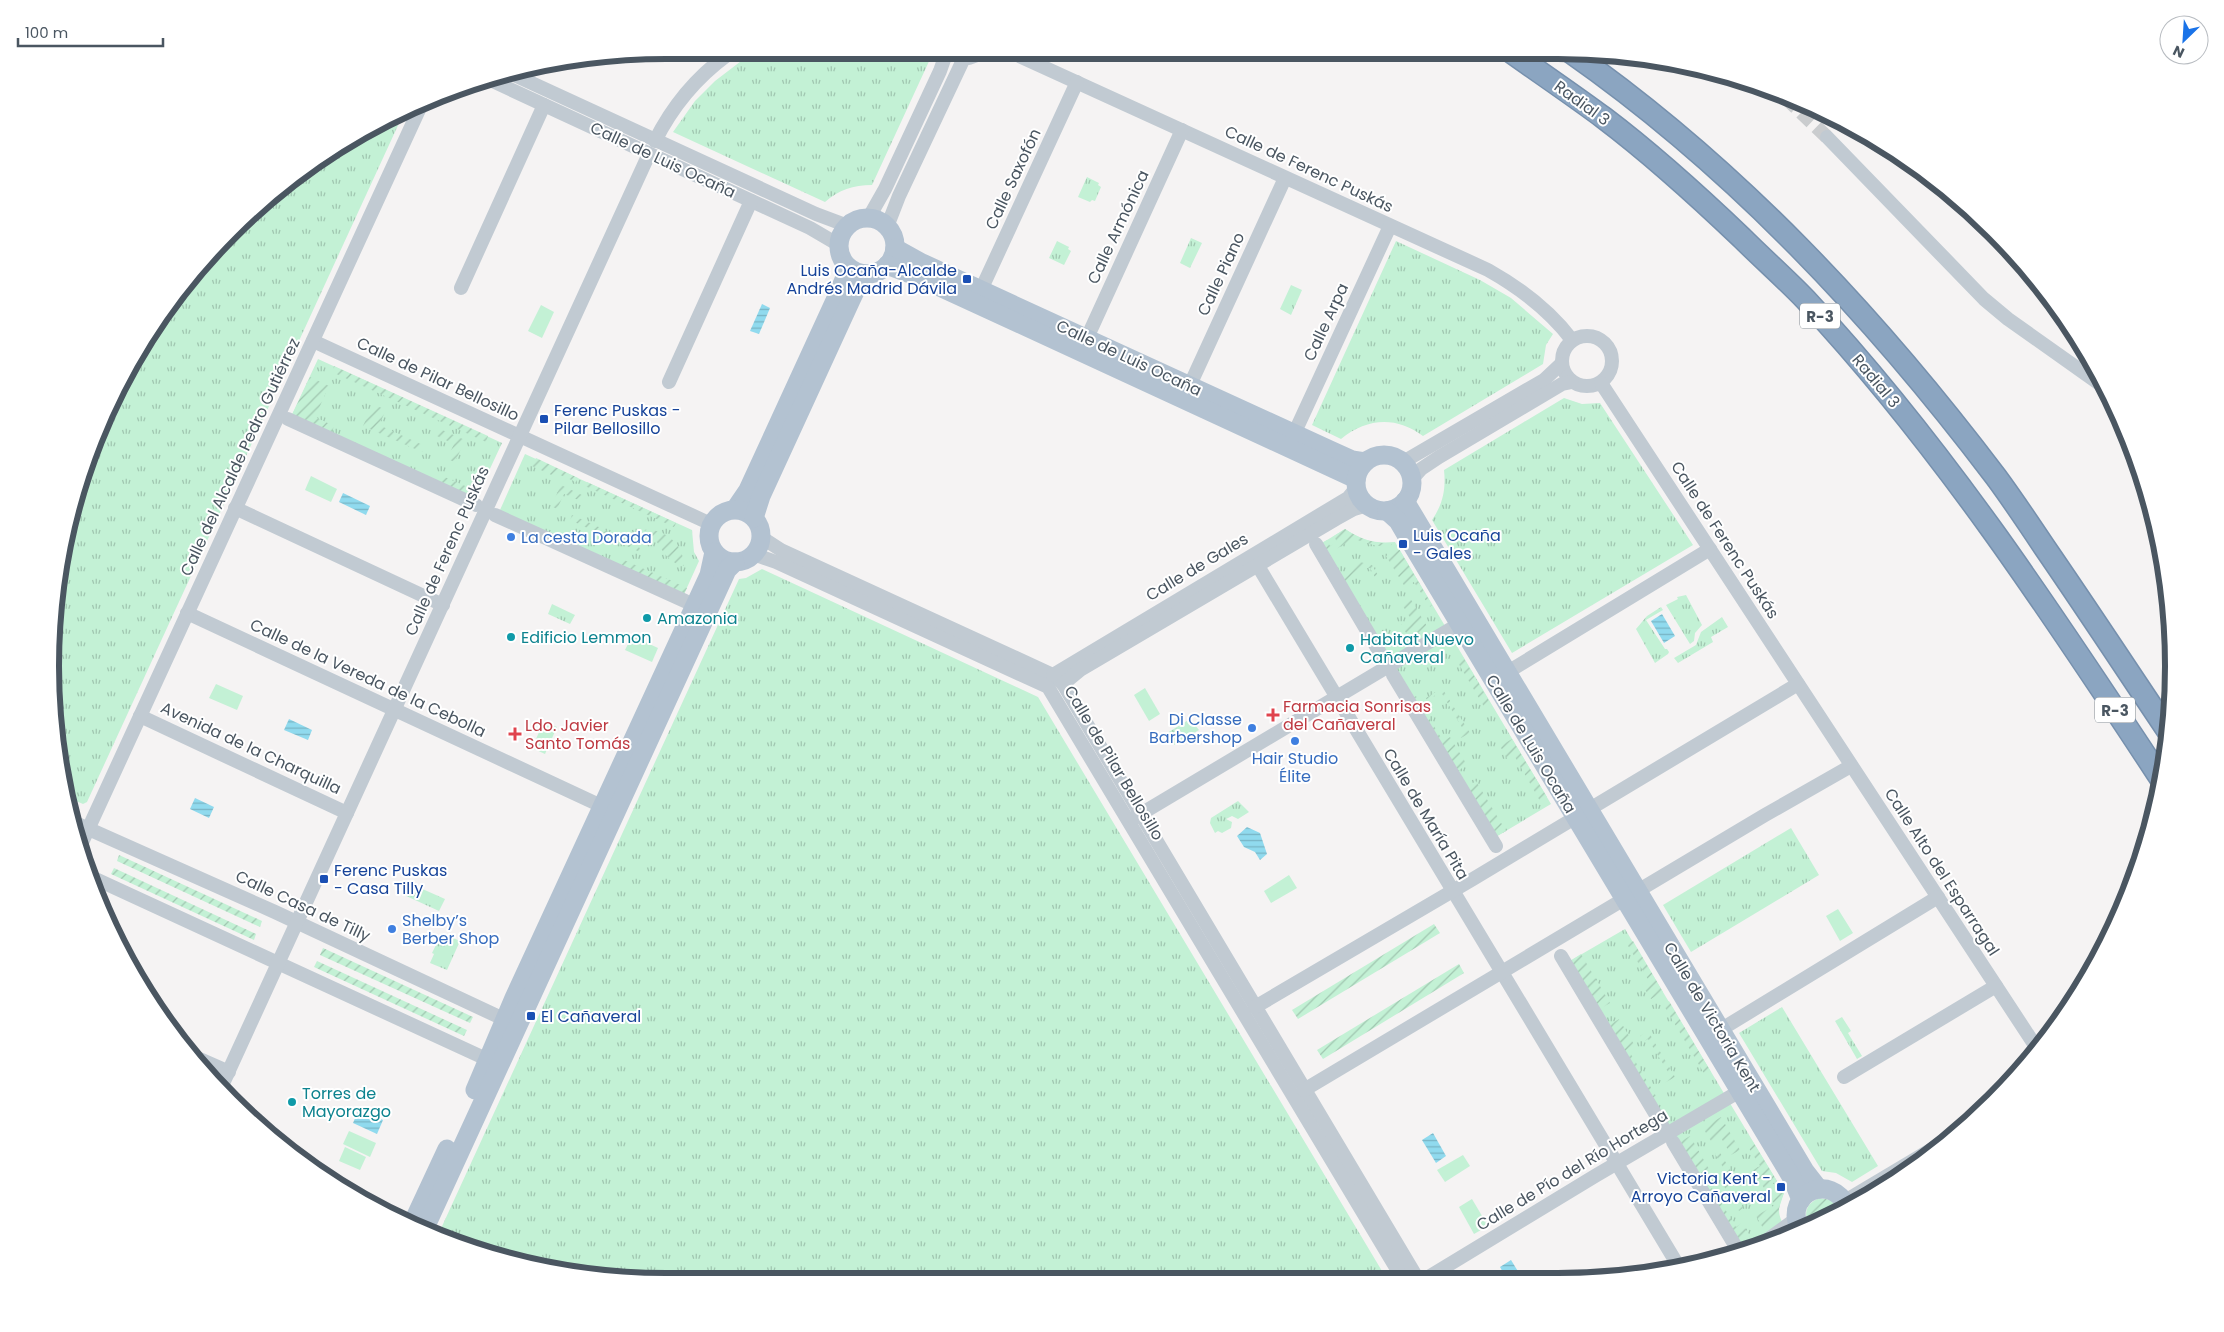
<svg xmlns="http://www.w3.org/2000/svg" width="2224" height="1332" font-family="Poppins,sans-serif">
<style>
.grass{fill:url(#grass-tufts)}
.garden{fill:url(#garden-furrows)}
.pitch{fill:#c3f1d5}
.water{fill:url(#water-rules)}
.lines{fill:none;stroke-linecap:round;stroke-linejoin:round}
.minor-tunnel{stroke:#caccce;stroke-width:14;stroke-dasharray:14 7;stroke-linecap:butt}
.highway-casing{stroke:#7690ad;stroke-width:24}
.minor{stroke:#c1cad2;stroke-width:14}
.major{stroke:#b3c2d1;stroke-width:19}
.highway{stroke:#8ba5c1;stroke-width:21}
.transit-dot{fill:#1a4fb4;stroke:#fff;stroke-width:2}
.shop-dot{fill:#3f7fe0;stroke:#fff;stroke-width:2}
.culture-dot{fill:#0f9aa8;stroke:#fff;stroke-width:2}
.health-dot{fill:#e0444e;stroke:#fff;stroke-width:2}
.labels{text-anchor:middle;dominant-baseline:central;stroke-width:4;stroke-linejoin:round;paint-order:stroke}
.shield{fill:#fff;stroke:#808990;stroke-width:1}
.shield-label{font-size:15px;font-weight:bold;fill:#4a5661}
.street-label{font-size:16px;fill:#4a5661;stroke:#fff}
.transit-label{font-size:16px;fill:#164399;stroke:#fff;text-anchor:start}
.shop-label{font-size:16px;fill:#366cbe;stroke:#fff;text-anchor:start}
.culture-label{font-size:16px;fill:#0d838f;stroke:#fff;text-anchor:start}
.health-label{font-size:16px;fill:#be3a42;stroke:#fff;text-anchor:start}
.rim{fill:none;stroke:#4a5661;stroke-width:6}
</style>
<defs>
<pattern id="grass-tufts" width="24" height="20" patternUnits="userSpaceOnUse" patternTransform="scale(1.25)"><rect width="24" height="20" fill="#c3f1d5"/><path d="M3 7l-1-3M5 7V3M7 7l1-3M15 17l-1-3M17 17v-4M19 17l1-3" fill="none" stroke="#a0c6b0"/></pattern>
<pattern id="garden-furrows" width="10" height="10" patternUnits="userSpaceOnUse" patternTransform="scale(1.25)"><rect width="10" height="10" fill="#c3f1d5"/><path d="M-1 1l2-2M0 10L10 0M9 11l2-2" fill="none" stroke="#a0c6b0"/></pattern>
<pattern id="water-rules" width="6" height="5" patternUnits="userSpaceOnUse" patternTransform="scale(1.25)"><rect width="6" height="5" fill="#90daee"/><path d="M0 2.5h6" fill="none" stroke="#78b4c4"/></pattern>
</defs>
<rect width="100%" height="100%" fill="#f5f3f3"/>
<!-- grass -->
<g class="grass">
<path d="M929,54L931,57L872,185C853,185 839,190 825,202L673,132L695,101L715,81L749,55Z"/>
<path d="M406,108L87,802L83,804L67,797L55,747L50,666L55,585L83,468L154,324L230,231L291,177L393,114Z"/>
<path d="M1087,177L1099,183L1098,185L1101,187L1095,201L1092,200L1090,202L1078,197Z"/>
<path d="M1191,238L1202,243L1190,268L1180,263Z"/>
<path d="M1057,241L1069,247L1068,249L1071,251L1064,265L1049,258Z"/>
<path d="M1396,241L1480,280L1511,298L1553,334L1546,345L1543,364L1423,436C1396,416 1367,418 1341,439L1312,425Z"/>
<path d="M1291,285L1302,290L1291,315L1280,309Z"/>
<path d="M318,359L502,443L472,507L288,423Z"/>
<path d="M1564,398L1582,404L1600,403L1693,545L1512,653L1432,520C1443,504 1446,489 1444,470Z"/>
<path d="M525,454L692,530L694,552L699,561L680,603L496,519Z"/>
<path d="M1345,529C1361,540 1375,544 1395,542L1551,804L1489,841L1314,548Z"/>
<path d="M762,569L1038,697L1388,1281H625L468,1249L438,1235L739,579L746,578Z"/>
<path d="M1686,595L1702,625L1695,633L1694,641L1690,644L1666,605L1678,599L1677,597Z"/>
<path d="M552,604L575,615L570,624L548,614Z"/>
<path d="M1661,607L1663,610L1646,620L1665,649H1667L1669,652L1668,654L1655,663L1636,629L1647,616Z"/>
<path d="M1722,617L1728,627L1711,637L1713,642L1678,663L1674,658L1696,645L1701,632Z"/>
<path d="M1190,719L1199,730L1174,745L1167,733Z"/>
<path d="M1238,801L1249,812L1238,819L1232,816L1226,819L1232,822L1231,828L1222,833L1218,831L1215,833L1210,823L1211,818Z"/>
<path d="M1791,828L1819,875L1691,952L1663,905Z"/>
<path d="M409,883L445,899L439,911L404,895Z"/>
<path d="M1625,929L1784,1193C1776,1211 1778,1216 1788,1232L1736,1253L1563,965Z"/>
<path d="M442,933L460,941L447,970L430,963L434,954L432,953Z"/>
<path d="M1782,1007L1878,1166L1852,1182L1836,1173L1822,1171L1739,1033Z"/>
<path d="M1842,1017L1851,1031L1848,1033L1862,1056L1857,1059L1835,1021Z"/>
</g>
<!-- garden -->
<g class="garden">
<path d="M334,366L488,436L486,442L332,372Z"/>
<path d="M310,377L329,386L315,417L334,426L331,435L291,417Z"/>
<path d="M373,404L386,410L379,425L425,446L422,452L363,426Z"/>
<path d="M440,429L465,440L455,462L447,459L454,444L437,436Z"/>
<path d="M536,458L578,478L576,482L558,474L556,477L532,466Z"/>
<path d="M440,475L479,492L475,501L436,483Z"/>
<path d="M587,482L676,523L674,527L585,486Z"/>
<path d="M561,485L584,496L581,501L564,494L557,509L551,506Z"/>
<path d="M572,515L632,542L639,547L642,553L570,520Z"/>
<path d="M1345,529C1360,539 1374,544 1392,543V545L1377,546L1354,539L1327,554L1320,544L1327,540L1330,546L1337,542L1334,536Z"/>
<path d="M644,530C665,528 684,545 684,566C659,560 663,540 644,530Z"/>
<path d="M1399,549L1432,605L1430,607L1414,582L1405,587L1386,556Z"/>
<path d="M624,560L687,588L683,596L620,568Z"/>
<path d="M1360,562L1372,565L1379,577L1376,579L1370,568H1367L1344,582L1339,575Z"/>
<path d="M1410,598L1428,628L1410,639L1401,625L1411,619L1401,603Z"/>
<path d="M1463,657L1492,706L1486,710L1457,661Z"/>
<path d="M1442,688L1470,733L1461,738L1458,733L1463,729L1441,692L1427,700L1426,698Z"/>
<path d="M1416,696L1443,741L1450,737L1467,765L1456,772L1412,698Z"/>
<path d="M1512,739L1547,797L1540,801L1515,757L1508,760L1500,746Z"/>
<path d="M1476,781L1506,831L1495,837L1465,788Z"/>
<path d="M119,855L262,921L260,927L117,861Z"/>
<path d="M114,868L256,934L254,940L111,874Z"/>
<path d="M1434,924L1440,933L1298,1019L1292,1010Z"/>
<path d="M1633,941L1663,992L1651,999L1642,985L1649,981L1627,944Z"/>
<path d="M323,948L473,1017L470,1023L320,955Z"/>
<path d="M1581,954L1610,1003L1598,1010L1570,961Z"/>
<path d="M317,961L467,1030L464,1036L314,967Z"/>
<path d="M1459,964L1464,973L1323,1059L1317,1050Z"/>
<path d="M1669,1001L1711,1072L1705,1075L1663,1004Z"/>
<path d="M1619,1019L1635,1046L1629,1051L1656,1096L1651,1099L1608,1026Z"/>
<path d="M1648,1031L1675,1077L1659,1086L1658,1084L1671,1077L1648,1039L1643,1042L1640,1036Z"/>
<path d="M1721,1117L1740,1150L1731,1155L1720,1136L1711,1141L1703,1128Z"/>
<path d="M1690,1136L1709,1169L1703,1173L1707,1180L1702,1183L1678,1143Z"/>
<path d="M1753,1142L1777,1181L1764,1188L1753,1170L1760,1166L1747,1145Z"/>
<path d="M1719,1151L1738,1183L1730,1188L1743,1208L1739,1211L1722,1183L1730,1179L1715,1154Z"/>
<path d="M1712,1188L1736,1227L1742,1223L1750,1236L1738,1243L1707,1192Z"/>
<path d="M1782,1190L1784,1193L1779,1208V1218L1763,1228L1756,1216L1775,1205L1770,1197Z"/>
<path d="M1820,1198L1831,1200L1839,1211L1808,1223C1803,1211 1808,1202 1820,1198Z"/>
</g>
<!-- pitch -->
<g class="pitch">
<path d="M541,305L554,312L542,338L528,331Z"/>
<path d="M311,476L337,489L331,502L305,490Z"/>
<path d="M632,636L658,648L652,662L625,650Z"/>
<path d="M216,684L243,696L237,710L209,698Z"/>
<path d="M1145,688L1160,714L1149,721L1134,695Z"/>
<path d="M544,721L557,727L545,754L532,748Z"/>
<path d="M1289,875L1297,888L1271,903L1264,891Z"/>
<path d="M1838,909L1853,933L1840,941L1826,916Z"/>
<path d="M349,1131L376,1143L370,1157L343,1144Z"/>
<path d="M345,1147L366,1157L360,1170L339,1161Z"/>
<path d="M1463,1155L1470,1166L1445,1182L1437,1170Z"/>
<path d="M1472,1199L1488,1226L1474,1234L1459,1207Z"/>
</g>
<!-- water -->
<g class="water">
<path d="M762,304L770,308L759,334L750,331Z"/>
<path d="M343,493L370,506L366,515L339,502Z"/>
<path d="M1662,614L1675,636L1664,643L1651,621Z"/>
<path d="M289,719L312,730L308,740L284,730Z"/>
<path d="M195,798L214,807L209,818L190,809Z"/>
<path d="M1247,827L1260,833L1267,854L1260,860L1255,852L1244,847L1237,836Z"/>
<path d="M359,1109L383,1120L377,1134L353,1123Z"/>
<path d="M1433,1133L1446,1156L1436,1163L1422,1140Z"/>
<path d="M1511,1260L1524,1281H1508L1500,1267Z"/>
</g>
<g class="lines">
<!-- minor-tunnel -->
<path class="minor-tunnel" d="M1786,98L1827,137"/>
<!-- highway casing -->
<g class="highway-casing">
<g id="highway">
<path d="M1569,51C1735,167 1874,316 1996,477C2013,500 2029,524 2045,548C2087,609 2127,670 2168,731"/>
<path d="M1511,52C1542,74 1573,95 1604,118C1653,155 1698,196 1742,238C1763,259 1786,279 1806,300C1943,447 2053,615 2163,782"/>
</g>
</g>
<!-- minor -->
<g class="minor">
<path d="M1015,54L1488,270C1520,288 1550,311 1572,340"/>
<path d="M955,55L969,58L980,54"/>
<path d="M510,73L816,214L848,226"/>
<path d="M486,78L810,228L839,245"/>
<path d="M1784,97L1786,98"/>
<path d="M1827,137L1984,299L2008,319L2104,387"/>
<path d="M655,141C672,107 697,77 727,55"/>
<path d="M868,219L885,189L940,71L946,54"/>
<path d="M887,227L899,196L964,58"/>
<path d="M461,288L544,105"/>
<path d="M981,290L1077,82"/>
<circle cx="1587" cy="361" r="25"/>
<path d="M1087,338L1182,130"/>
<path d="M313,341L711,524"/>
<path d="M669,382L751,201"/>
<path d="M1601,383L2036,1047"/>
<path d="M1190,385L1285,178"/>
<path d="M288,419L476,505"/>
<path d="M1294,434L1390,226"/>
<path d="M1403,462L1544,380L1561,364"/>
<path d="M1412,479L1421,469L1439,457L1562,384L1572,382"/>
<path d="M235,508L443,605"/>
<path d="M495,515L685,601"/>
<path d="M761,537L781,550L1053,675L1063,684L1419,1281"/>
<path d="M1316,544L1383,658"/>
<path d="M753,554L776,562L1048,687L1404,1281"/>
<path d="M1258,566L1679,1267"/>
<path d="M187,613L610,810"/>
<path d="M1506,673L1710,549"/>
<path d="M1053,675L1348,498L1356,488"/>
<path d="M1393,675L1496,846"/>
<path d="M1063,684L1080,670L1336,519L1354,509L1367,505"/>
<path d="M140,716L347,813"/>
<path d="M1134,818L1459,624"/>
<path d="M73,822L275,912L512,1023"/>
<path d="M79,849L423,101"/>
<path d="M87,875L495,1063"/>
<path d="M1561,956L1662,1125"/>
<path d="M1255,1007L1473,879L1798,684"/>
<path d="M1720,1030L1938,897"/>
<path d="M188,1054L229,1072"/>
<path d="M1844,1077L1996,986"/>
<path d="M220,1090L649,154"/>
<path d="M1304,1090L1765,815L1851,766"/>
<path d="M1673,1142L1736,1247"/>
<path d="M1845,1201L1959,1133"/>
<path d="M1766,1241L1796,1219"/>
<path d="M1422,1281L1595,1176L1740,1091"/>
</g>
<!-- major -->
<g class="major">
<circle cx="867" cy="246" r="28"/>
<path d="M895,248L922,263L1332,451L1352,460L1365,462"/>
<path d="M887,265L916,276L1356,479"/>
<circle cx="1384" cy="483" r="28"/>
<path d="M1405,501L1805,1171L1819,1189"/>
<path d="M735,509L748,490L838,294L845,277L847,266"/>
<circle cx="735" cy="536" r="26"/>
<path d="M1387,511L1398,521L1408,538L1792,1178L1801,1200"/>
<path d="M754,518L761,496L851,300L859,283L866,274"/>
<path d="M475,1090L514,998L709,575L714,552"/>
<path d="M413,1222L447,1149"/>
<path d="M1799,1227C1784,1193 1832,1172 1847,1207"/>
<path d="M425,1228L722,581L727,570L735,562"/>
</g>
<!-- highway -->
<use href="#highway" class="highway"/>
</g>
<!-- markers -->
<g class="transit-dot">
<rect x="962" y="274" width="10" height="10" rx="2.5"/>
<rect x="539" y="414" width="10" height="10" rx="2.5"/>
<rect x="1398" y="539" width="10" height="10" rx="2.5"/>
<rect x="319" y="874" width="10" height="10" rx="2.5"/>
<rect x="526" y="1011" width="10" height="10" rx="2.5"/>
<rect x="1776" y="1182" width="10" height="10" rx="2.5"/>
</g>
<g class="shop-dot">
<circle cx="511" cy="537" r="5"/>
<circle cx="1252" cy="728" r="5"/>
<circle cx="1295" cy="741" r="5"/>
<circle cx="392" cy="929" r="5"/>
</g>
<g class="culture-dot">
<circle cx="647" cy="618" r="5"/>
<circle cx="511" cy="637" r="5"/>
<circle cx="1350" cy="648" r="5"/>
<circle cx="292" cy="1102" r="5"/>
</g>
<g class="health-dot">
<path d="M1270.5 707.5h5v5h5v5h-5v5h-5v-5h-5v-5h5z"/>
<path d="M512.5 726.5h5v5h5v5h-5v5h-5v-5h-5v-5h5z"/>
</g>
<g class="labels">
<!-- shield labels -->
<g class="shield">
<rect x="1800" y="303.5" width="40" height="25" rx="4"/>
<rect x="2095" y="697.5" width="40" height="25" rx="4"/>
</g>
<g class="shield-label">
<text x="1820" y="316">R-3</text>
<text x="2115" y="710">R-3</text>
</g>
<!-- street labels -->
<g class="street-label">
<text transform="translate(1582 103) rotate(36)">Radial 3</text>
<text transform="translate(663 160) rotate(25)">Calle de Luis Ocaña</text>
<text transform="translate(1309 169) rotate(25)">Calle de Ferenc Puskás</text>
<text transform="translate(1013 179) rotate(-65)">Calle Saxofón</text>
<text transform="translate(1118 227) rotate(-65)">Calle Armónica</text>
<text transform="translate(1221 274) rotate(-65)">Calle Piano</text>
<text transform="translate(1326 322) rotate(-65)">Calle Arpa</text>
<text transform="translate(1129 358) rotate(25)">Calle de Luis Ocaña</text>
<text transform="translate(438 379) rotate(25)">Calle de Pilar Bellosillo</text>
<text transform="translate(1876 381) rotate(50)">Radial 3</text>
<text transform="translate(240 457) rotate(-65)">Calle del Alcalde Pedro Gutiérrez</text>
<text transform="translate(1725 540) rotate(57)">Calle de Ferenc Puskás</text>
<text transform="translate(447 551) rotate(-66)">Calle de Ferenc Puskás</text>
<text transform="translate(1197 567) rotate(-31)">Calle de Gales</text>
<text transform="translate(368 678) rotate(25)">Calle de la Vereda de la Cebolla</text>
<text transform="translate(1531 744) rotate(59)">Calle de Luis Ocaña</text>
<text transform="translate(251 748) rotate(25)">Avenida de la Charquilla</text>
<text transform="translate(1114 763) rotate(59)">Calle de Pilar Bellosillo</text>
<text transform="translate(1426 814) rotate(59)">Calle de María Pita</text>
<text transform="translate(1942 872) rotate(57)">Calle Alto del Esparragal</text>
<text transform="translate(303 906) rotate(25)">Calle Casa de Tilly</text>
<text transform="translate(1712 1017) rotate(59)">Calle de Victoria Kent</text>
<text transform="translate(1572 1170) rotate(-31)">Calle de Pío del Río Hortega</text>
</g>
<!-- transit labels -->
<g class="transit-label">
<text x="957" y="270" text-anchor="end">Luis Ocaña-Alcalde<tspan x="957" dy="18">Andrés Madrid Dávila</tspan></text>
<text x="554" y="410">Ferenc Puskas -<tspan x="554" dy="18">Pilar Bellosillo</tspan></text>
<text x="1413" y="535">Luis Ocaña<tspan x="1413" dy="18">- Gales</tspan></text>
<text x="334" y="870">Ferenc Puskas<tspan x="334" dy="18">- Casa Tilly</tspan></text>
<text x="541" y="1016">El Cañaveral</text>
<text x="1771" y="1178" text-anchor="end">Victoria Kent -<tspan x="1771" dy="18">Arroyo Cañaveral</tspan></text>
</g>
<!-- shop labels -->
<g class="shop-label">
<text x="521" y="537">La cesta Dorada</text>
<text x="1242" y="719" text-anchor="end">Di Classe<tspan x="1242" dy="18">Barbershop</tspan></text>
<text x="1295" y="758" text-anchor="middle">Hair Studio<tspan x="1295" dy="18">Élite</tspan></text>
<text x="402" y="920">Shelby’s<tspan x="402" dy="18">Berber Shop</tspan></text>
</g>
<!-- culture labels -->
<g class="culture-label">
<text x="657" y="618">Amazonia</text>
<text x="521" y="637">Edificio Lemmon</text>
<text x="1360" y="639">Habitat Nuevo<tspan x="1360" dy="18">Cañaveral</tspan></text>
<text x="302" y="1093">Torres de<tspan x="302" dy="18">Mayorazgo</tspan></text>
</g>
<!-- health labels -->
<g class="health-label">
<text x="1283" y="706">Farmacia Sonrisas<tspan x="1283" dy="18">del Cañaveral</tspan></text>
<text x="525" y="725">Ldo. Javier<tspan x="525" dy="18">Santo Tomás</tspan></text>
</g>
</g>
<!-- crop -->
<path d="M0 0H2224V1332H0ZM666 59H1558A607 607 0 0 1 2165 666V666A607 607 0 0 1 1558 1273H666A607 607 0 0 1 59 666V666A607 607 0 0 1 666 59Z" fill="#fff" fill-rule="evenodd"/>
<path class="rim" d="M666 59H1558A607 607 0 0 1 2165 666V666A607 607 0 0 1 1558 1273H666A607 607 0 0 1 59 666V666A607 607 0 0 1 666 59Z"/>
<!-- north arrow -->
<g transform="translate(2184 40) rotate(205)"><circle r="24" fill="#ffffff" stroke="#b7bbc0"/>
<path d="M0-4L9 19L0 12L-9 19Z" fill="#1a73e8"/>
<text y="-8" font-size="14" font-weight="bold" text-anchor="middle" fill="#4a5661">N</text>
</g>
<!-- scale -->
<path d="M18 38v8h145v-8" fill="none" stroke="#4a5661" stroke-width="2.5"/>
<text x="25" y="38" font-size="15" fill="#4a5661" stroke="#ffffff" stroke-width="4" paint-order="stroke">100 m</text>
</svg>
